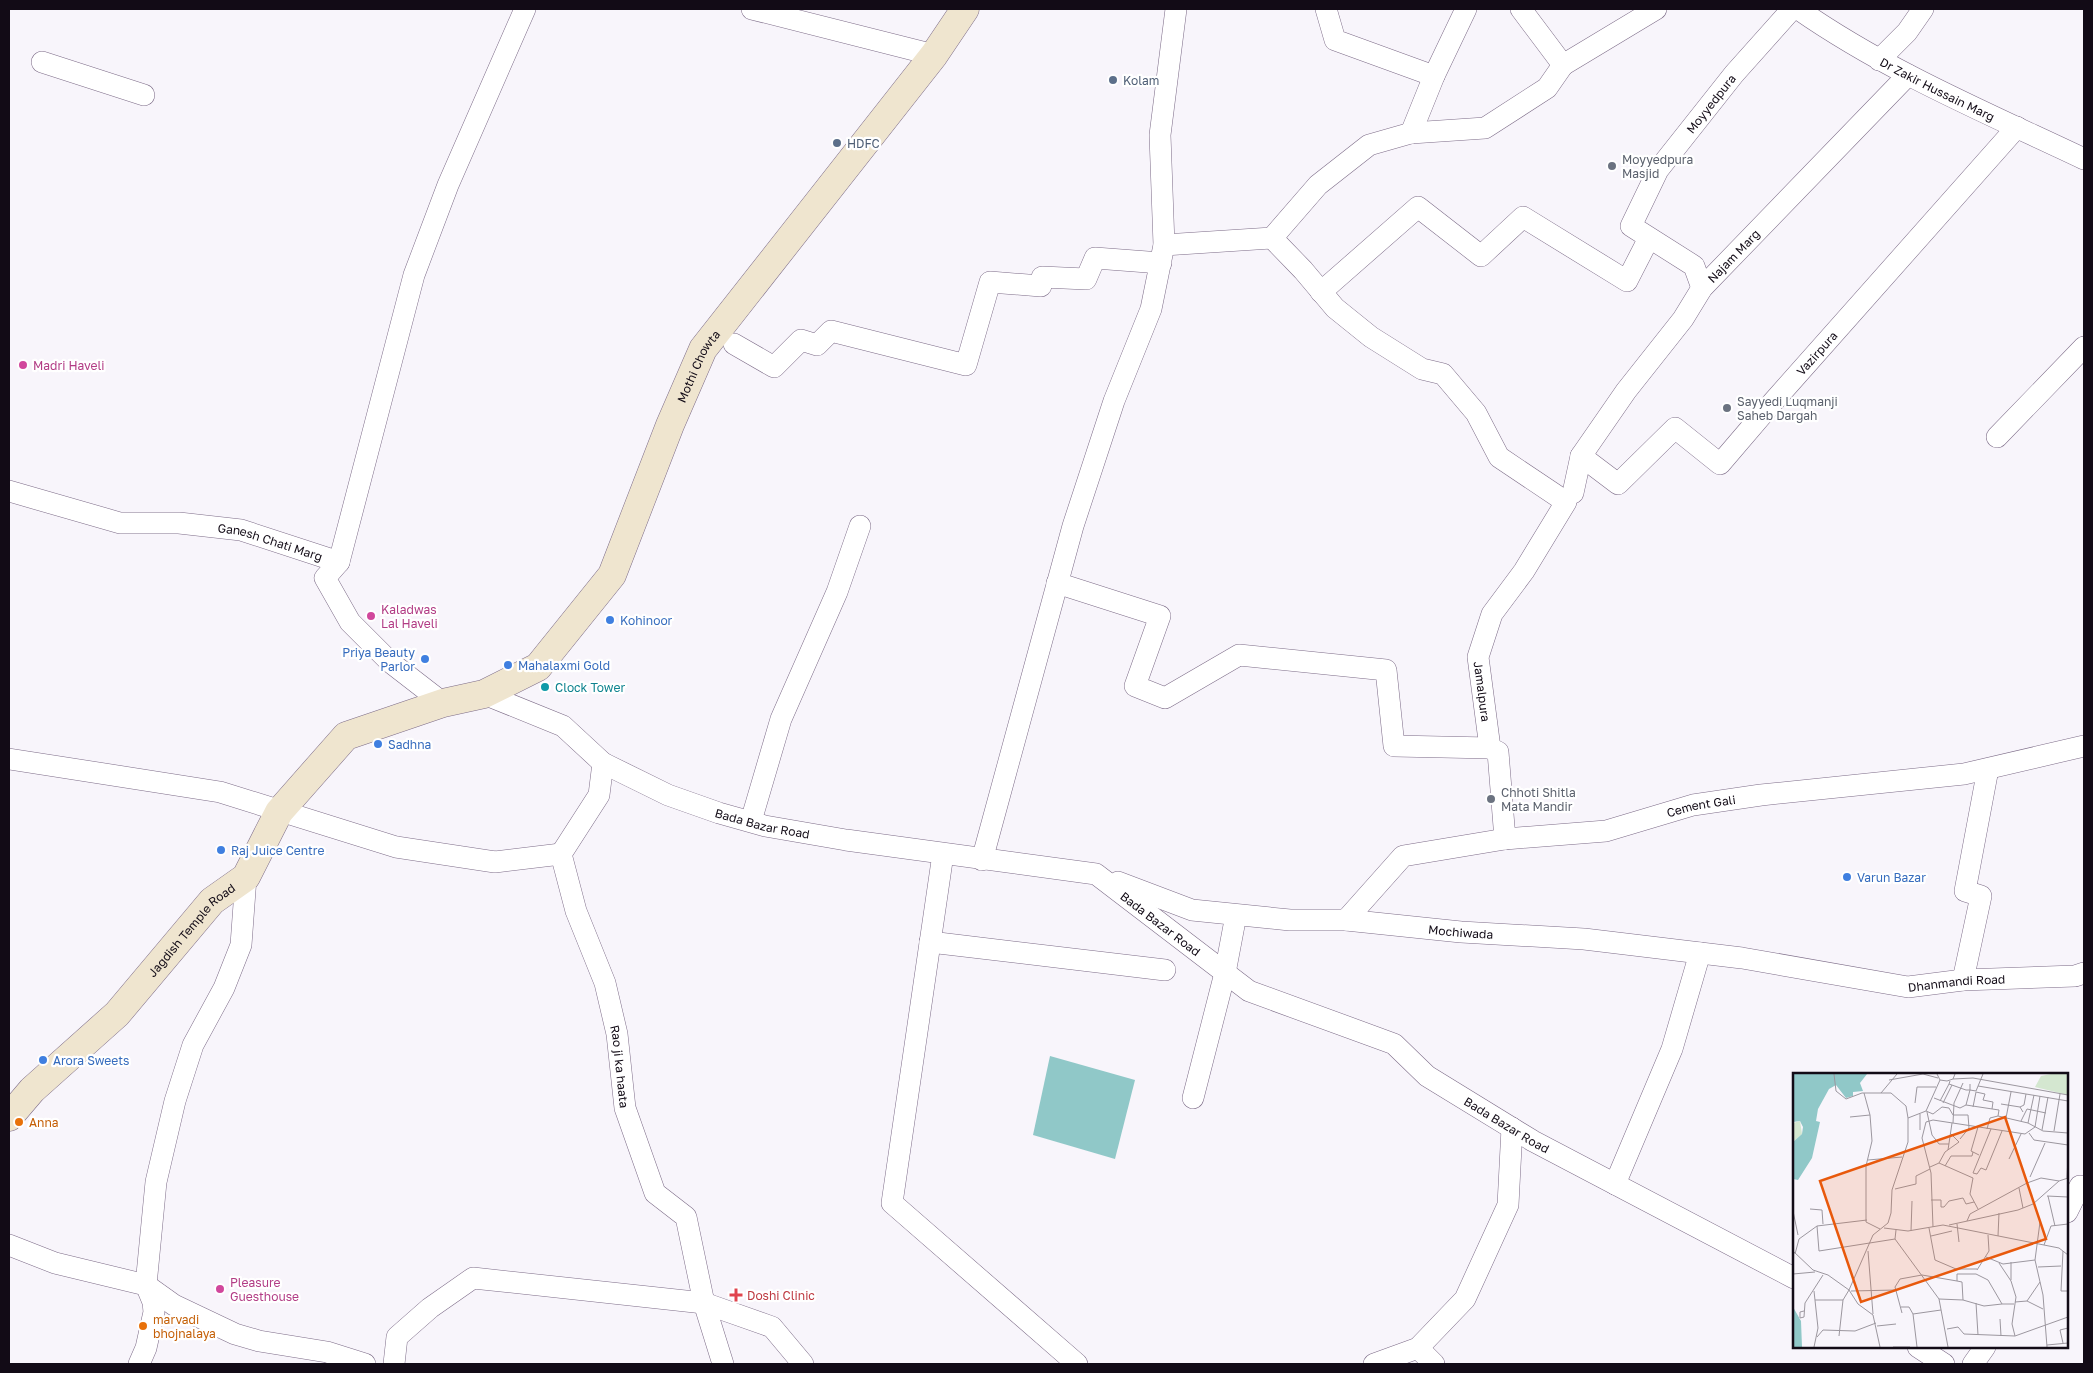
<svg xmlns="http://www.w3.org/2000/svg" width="2093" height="1373" font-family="'Golos Text',sans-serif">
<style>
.water{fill:#90c8c8}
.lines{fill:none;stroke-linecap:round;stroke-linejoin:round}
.street-casing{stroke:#7d6c88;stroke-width:22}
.secondary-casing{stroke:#7d6c88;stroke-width:29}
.street{stroke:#fff;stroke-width:21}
.secondary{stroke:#efe5cf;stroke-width:28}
.service-dot{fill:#5c6f8a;stroke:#fff;stroke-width:2}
.worship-dot{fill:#6b7280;stroke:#fff;stroke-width:2}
.hotel-dot{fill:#d1479c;stroke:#fff;stroke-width:2}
.shop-dot{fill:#3f7fe0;stroke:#fff;stroke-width:2}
.culture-dot{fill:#0f9aa8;stroke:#fff;stroke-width:2}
.food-dot{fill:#e8710a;stroke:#fff;stroke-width:2}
.health-dot{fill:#e0444e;stroke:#fff;stroke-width:2}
.labels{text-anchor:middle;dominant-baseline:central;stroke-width:4.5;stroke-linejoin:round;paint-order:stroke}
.service-label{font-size:12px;fill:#4e5e75;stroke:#fff;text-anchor:start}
.street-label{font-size:12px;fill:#120b16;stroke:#fff}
.worship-label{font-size:12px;fill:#5b616d;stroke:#fff;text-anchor:start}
.hotel-label{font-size:12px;fill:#b23c85;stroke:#fff;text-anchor:start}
.shop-label{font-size:12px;fill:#366cbe;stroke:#fff;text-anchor:start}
.culture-label{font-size:12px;fill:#0d838f;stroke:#fff;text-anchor:start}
.food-label{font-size:12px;fill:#c56008;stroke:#fff;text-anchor:start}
.health-label{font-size:12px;fill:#be3a42;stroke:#fff;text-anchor:start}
.inset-road{fill:none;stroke:#9c979f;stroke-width:1}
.view{fill:#e8590c;fill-opacity:0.15;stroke:#e8590c;stroke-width:2.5}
.inset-edge{fill:none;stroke:#120b16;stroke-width:2.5}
</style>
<rect width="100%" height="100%" fill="#f8f5fb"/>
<!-- water -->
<path class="water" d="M1050,1056L1135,1080L1115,1159L1033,1135Z"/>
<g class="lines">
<!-- street casing -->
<g class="street-casing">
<g id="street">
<path d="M752,9L934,55"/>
<path d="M1326,9L1335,40L1434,76"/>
<path id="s1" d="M1798,9C1887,71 1987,113 2084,159"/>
<path d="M1879,60L1907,32L1923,9"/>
<path d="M42,62L144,95"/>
<path d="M1563,65L1656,9"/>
<path d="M1411,133L1434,76L1466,9"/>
<path id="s2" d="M1272,238L1303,270L1335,308L1371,337L1422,369L1443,374L1476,413L1499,457L1566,502L1524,571L1492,614L1478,657L1490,748L1498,752L1505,839"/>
<path d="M1164,245L1272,238L1318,185L1369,145L1411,133L1485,128L1547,88L1563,65L1521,9"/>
<path id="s3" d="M1702,288L1694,266L1631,226L1658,170L1734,74L1792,9"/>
<path d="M1321,292L1418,207L1481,256L1523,217L1627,281L1649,238"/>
<path d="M734,344L774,367L801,340L817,345L831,331L966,365L990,282L1041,286L1042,277L1086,279L1095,258L1161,263"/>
<path d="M1997,437L2084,347"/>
<path id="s4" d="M1581,456L1618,484L1675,428L1720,464L1773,402L2017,127"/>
<path id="s5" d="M9,491L120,523H179L241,530L339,562"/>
<path id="s6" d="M1573,493L1581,456L1626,391L1683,319L1702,288L1908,75"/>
<path d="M1057,583L1160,616L1135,686L1165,698L1239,655L1386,670L1394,746L1490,748"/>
<path id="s7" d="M484,694L563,726L603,763L668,795L719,813L765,826L846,840L1096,874L1249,991L1394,1044L1427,1076L1533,1141L1794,1278"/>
<path d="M443,703L390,662L350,622L325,578L339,562L414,275L448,185L525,9"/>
<path d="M9,759L220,792L396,847L495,862L561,854"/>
<path id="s8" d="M603,763L599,795L561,854L576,911L605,983L617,1034L625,1108L655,1193L686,1217L704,1303L723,1364"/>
<path d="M751,821L781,719L837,592L860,526"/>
<path d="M943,854L892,1203L1077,1364"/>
<path d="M982,860L1073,526L1114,401L1151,309L1164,245L1160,135L1176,9"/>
<path id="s9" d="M1118,882L1192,910L1290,920H1346L1461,932L1584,939L1742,958L1908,987L1963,980L2075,976L2084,973"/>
<path id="s10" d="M1346,920L1403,856L1505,839L1606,831L1693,805L1761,795L1964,774L2084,746"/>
<path d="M930,942L1165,970"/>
<path d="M1963,980L1981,896L1965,891L1988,769"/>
<path d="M1193,1098L1225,973L1236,915"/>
<path d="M1615,1184L1672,1049L1700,953"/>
<path d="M2067,1212L2080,1186"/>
<path d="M9,1245L55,1263L146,1285L174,1305L235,1334L259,1341L327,1352L365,1364"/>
<path d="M1918,1347L1944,1364"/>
<path d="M1418,1348L1434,1364"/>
<path d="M139,1364L146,1348L154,1312L153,1302L146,1285L156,1182L175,1101L193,1045L224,988L241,945L246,877"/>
<path d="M394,1364L397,1337L430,1308L473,1278L704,1303L772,1327L803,1364"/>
<path d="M1374,1364L1418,1348L1465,1299L1508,1205L1512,1128"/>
<path d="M1973,1364L1985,1347"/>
</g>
</g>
<!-- secondary casing -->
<g class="secondary-casing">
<g id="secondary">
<path id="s11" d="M9,1117L32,1090L117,1014L212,901L246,877L279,812L346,736L443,703L484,694L538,667L612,575L670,425L703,349L934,55L965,9"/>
</g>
</g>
<!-- street -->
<use href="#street" class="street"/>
<!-- secondary -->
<use href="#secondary" class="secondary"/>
</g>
<!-- markers -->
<g class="service-dot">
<circle cx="1113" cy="80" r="5"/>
<circle cx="837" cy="143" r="5"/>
</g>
<g class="worship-dot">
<circle cx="1612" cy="166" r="5"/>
<circle cx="1727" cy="408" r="5"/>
<circle cx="1491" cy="799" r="5"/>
</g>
<g class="hotel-dot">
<circle cx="23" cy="365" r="5"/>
<circle cx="371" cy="616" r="5"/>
<circle cx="220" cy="1289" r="5"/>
</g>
<g class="shop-dot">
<circle cx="610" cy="620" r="5"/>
<circle cx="425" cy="659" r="5"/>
<circle cx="508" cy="665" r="5"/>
<circle cx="378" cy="744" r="5"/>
<circle cx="221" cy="850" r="5"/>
<circle cx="1847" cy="877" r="5"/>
<circle cx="43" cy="1060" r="5"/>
</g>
<circle class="culture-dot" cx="545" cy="687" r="5"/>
<g class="food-dot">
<circle cx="19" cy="1122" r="5"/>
<circle cx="143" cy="1326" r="5"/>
</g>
<path class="health-dot" d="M733.5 1287.5h5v5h5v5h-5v5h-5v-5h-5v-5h5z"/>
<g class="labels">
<!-- service labels -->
<g class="service-label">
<text x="1123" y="80">Kolam</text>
<text x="847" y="143">HDFC</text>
</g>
<!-- street labels -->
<g class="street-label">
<text stroke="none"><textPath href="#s1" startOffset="161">Dr Zakir Hussain Marg</textPath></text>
<text stroke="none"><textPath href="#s3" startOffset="245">Moyyedpura</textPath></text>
<text stroke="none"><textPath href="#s6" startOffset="290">Najam Marg</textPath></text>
<text stroke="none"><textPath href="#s4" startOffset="331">Vazirpura</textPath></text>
<text stroke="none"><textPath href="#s11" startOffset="1062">Mothi Chowta</textPath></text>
<text stroke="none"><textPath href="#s5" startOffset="268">Ganesh Chati Marg</textPath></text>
<text stroke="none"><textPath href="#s2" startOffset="618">Jamalpura</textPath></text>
<text stroke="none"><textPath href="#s10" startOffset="389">Cement Gali</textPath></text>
<text stroke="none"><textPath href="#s7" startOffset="311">Bada Bazar Road</textPath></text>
<text stroke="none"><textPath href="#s7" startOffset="730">Bada Bazar Road</textPath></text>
<text stroke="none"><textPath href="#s11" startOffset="262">Jagdish Temple Road</textPath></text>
<text stroke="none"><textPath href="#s9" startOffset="349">Mochiwada</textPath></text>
<text stroke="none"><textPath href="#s9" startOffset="849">Dhanmandi Road</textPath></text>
<text stroke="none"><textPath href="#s8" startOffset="324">Rao ji ka haata</textPath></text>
<text stroke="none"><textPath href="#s7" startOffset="1135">Bada Bazar Road</textPath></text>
</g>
<!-- worship labels -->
<g class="worship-label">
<text x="1622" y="159">Moyyedpura<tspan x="1622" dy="14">Masjid</tspan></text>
<text x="1737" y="401">Sayyedi Luqmanji<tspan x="1737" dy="14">Saheb Dargah</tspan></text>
<text x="1501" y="792">Chhoti Shitla<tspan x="1501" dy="14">Mata Mandir</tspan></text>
</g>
<!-- hotel labels -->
<g class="hotel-label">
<text x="33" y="365">Madri Haveli</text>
<text x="381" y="609">Kaladwas<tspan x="381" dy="14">Lal Haveli</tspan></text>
<text x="230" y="1282">Pleasure<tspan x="230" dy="14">Guesthouse</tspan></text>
</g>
<!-- shop labels -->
<g class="shop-label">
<text x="620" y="620">Kohinoor</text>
<text x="415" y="652" text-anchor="end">Priya Beauty<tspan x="415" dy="14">Parlor</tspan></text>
<text x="518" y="665">Mahalaxmi Gold</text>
<text x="388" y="744">Sadhna</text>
<text x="231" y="850">Raj Juice Centre</text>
<text x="1857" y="877">Varun Bazar</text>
<text x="53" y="1060">Arora Sweets</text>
</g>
<!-- culture labels -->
<g class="culture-label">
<text x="555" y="687">Clock Tower</text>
</g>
<!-- food labels -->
<g class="food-label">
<text x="29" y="1122">Anna</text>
<text x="153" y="1319">marvadi<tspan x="153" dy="14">bhojnalaya</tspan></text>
</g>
<!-- health labels -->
<g class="health-label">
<text x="747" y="1295">Doshi Clinic</text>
</g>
</g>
<!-- overview -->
<g transform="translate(1793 1073)">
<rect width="275" height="275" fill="#f8f5fb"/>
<path d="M258,1H275V22L242,14L248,3ZM7,48L9,61L0,69V50Z" fill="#d4e7d0"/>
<path d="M0,1H74L67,10L70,18L60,19V23L53,25L43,12L36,16L25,36L23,48L27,49L19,85L5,107L0,106V69L9,61L10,54L7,48L0,49ZM0,234L8,248L9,274H0Z" fill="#90c8c8"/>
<path class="inset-road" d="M41,1L43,18L53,26L69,20H98L113,33L115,45M144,1L147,7L154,8L160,6L162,1M160,6L180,5L275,22M96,7L130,1L145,5M157,8L156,11L173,17H177V11M185,13L275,28M183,19L192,21L190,27L200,29L199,36M71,20L77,42L79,68L73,93V149L87,156M88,20L104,1M141,25L167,35L173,32L206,37L205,43M147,28L156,11M122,30L124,14H143M150,30L159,12M208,31L227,34L230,39M173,32L177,17L183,18L190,1M180,34L183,19M227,34L231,32L233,21M133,38L140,41L149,34L156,35L160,42H175L176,55L167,66M134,39L139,62L146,71H156M127,41V57M57,44L77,42M213,45L218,19M228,48L234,36L253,40M160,50L161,30L170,10M235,50L241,22M185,54L178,78L186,82M242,54L247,23M194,56L197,45L205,43L235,50L250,58L275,60M249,57L255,24M261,58L267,21M236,60L241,67L275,72M155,77L159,50M216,86L228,61M75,87L109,84M146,90L180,105L177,121L185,136M152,93L158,83H179L180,79M137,94L146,90L152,79L166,69L157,60M180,100L184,101L188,95L193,97L209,58M180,100L198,56M237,104L252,70M274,105L275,84M226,115L230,135M102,116L123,111V103L137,96M254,123L275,124M255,123L262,153M138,127H148V134H151L156,128L170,125L173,131L181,129M17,136L29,137L30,151M0,138L5,162M174,148L177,141L234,110L248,105L266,108M247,149L242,187L250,222L254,274M164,151L166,169M156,152L225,137L240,131L266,108L275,105M24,153L26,178L102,166M140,154L138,100L129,65L133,49L140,47L232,61L242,54M91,155L115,158L150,152L266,175L275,182M136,155L142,187L163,196H184M103,157L102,166L146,226L155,274M118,158L119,128M138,163L159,158M205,163L206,140M251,172L258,153L275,151M0,178L20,197L35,202L56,217L50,227L46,263M75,178L80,241M270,178L268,218H274M2,181L6,166L24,153L74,147M193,184L210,191L242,187M206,190L218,208L223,224L219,251L222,263M245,194L268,193M184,197L196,178L195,162M0,201L22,199M218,207V189M164,208L169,209L170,227L191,233L209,231M21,218L25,255L21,274M58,218L103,217M146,226L170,227M22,227H50M234,228L247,209M222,229L234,228L250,236M183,230L185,262M108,234H116L120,241M11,238L7,239V245L11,244L12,230L30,202M109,240L102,214L107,206L129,202L164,208V201H183L195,207L209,231H221M207,246L208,263M84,253L103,251M154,256L165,254L171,261L222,263L275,244M24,264L30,257L62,258L83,250M270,270L267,257L275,255M254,272L275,270M87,274L80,242L65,231L56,217L80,162L95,150L98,140L99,117L115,69V45L133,38L147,7M100,274H117M124,274L120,241L148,237"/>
<path class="view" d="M212,44L253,166L68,229L27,108Z"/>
<rect width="275" height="275" class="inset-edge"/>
</g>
<!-- border -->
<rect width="2093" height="1373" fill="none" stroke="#120b16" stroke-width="20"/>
</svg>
